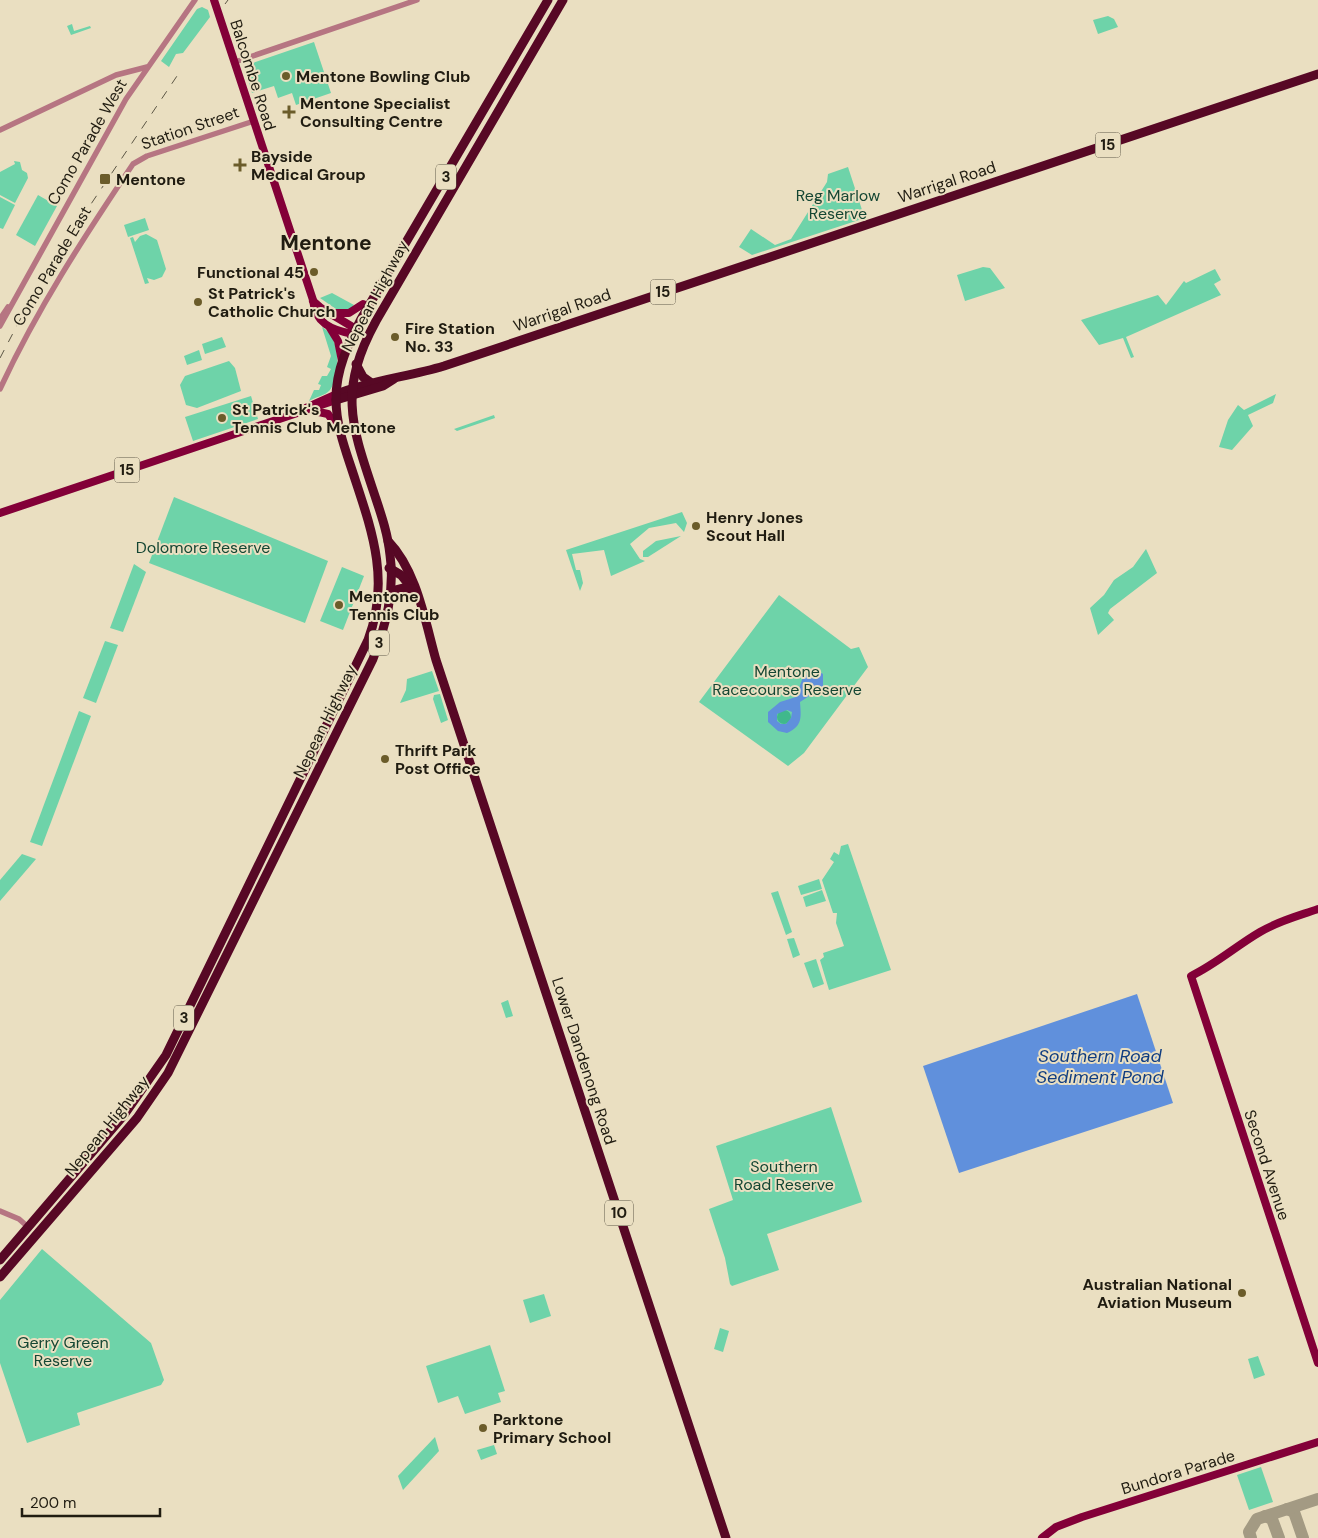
<svg xmlns="http://www.w3.org/2000/svg" width="1318" height="1538" font-family="'DM Sans',sans-serif">
<style>
.green{fill:#6ed3a9}
.forest{fill:#40b88c}
.water{fill:#6090dc;fill-rule:evenodd}
.lines{fill:none;stroke-linecap:round;stroke-linejoin:round}
.taxiway{stroke:#a39a83;stroke-width:12}
.minor{stroke:#b67582;stroke-width:5.5}
.major{stroke:#830038;stroke-width:8}
.highway{stroke:#570825;stroke-width:9}
.rail{stroke:#5c5645;stroke-width:1;stroke-dasharray:9 9;stroke-linecap:butt}
.poi-dot{fill:#6b5c2a;stroke:#eadfc1;stroke-width:2}
.labels{text-anchor:middle;dominant-baseline:central;stroke-width:4;stroke-linejoin:round;paint-order:stroke}
.shield{fill:#eadfc1;stroke:#5d5646;stroke-width:1}
.shield-label{font-size:15px;font-weight:bold;fill:#201c11}
.street-label{font-size:16px;fill:#201c11;stroke:#eadfc1}
.poi-label{font-size:16px;font-weight:bold;fill:#201c11;stroke:#eadfc1;text-anchor:start}
.park-label{font-size:16px;fill:#144633;stroke:#eadfc1}
.water-label{font-size:18px;font-style:italic;fill:#103d80;stroke:#eadfc1}
.district-label{font-size:21px;font-weight:bold;fill:#201c11;stroke:#eadfc1}
</style>
<rect width="100%" height="100%" fill="#eadfc1"/>
<!-- green -->
<g class="green">
<path d="M202,7L208,10L210,17L183,53L176,54L169,67L161,61L197,9Z"/>
<path d="M1108,16L1114,19L1118,27L1098,34L1093,20Z"/>
<path d="M72,24L74,31L90,26L91,28L71,35L67,26Z"/>
<path d="M314,42L331,93L296,105L292,93L278,98L274,86L252,93L244,66Z"/>
<path d="M14,161L20,162L22,170L27,173L28,178L15,203L0,195V172L15,164Z"/>
<path d="M848,167L864,216L862,219L752,255L739,247L751,229L775,245L791,239L827,182L828,174Z"/>
<path d="M38,195L57,206L35,246L16,235Z"/>
<path d="M0,197L15,205L3,229L0,228Z"/>
<path d="M145,218L149,230L128,237L124,225Z"/>
<path d="M146,234L157,240L166,269L162,277L154,280L147,278L149,283L145,284L130,238L133,237L135,242L140,236Z"/>
<path d="M983,267L990,268L1005,288L965,301L957,275Z"/>
<path d="M1215,269L1221,280L1214,284L1221,295L1126,337L1134,357L1131,358L1123,338L1099,345L1081,320L1158,295L1166,305L1184,281L1186,283Z"/>
<path d="M332,293L354,305L350,309H336L320,298Z"/>
<path d="M322,327C341,337 341,375 330,390C325,396 315,397 309,401L314,390H319L321,385L318,384L322,376H327L331,369L327,367L331,356Z"/>
<path d="M222,337L226,347L205,354L202,344Z"/>
<path d="M199,350L202,360L187,365L184,356Z"/>
<path d="M229,361L235,368L241,391L197,408L186,405L180,385L185,376Z"/>
<path d="M1276,394L1273,403L1248,415L1253,426L1232,450L1219,447L1228,420L1238,405L1244,410Z"/>
<path d="M251,396L258,419L193,441L185,417Z"/>
<path d="M494,415L495,418L457,431L454,429Z"/>
<path d="M174,497L328,561L305,623L149,563Z"/>
<path d="M682,512L687,523L684,532L676,523L649,528L630,544L640,559L645,561L611,576L604,550L572,554L576,570H580L583,583L580,591L566,550Z"/>
<path d="M681,536L648,557H643V551L656,541Z"/>
<path d="M1146,549L1157,573L1110,609L1108,613L1114,620L1098,635L1090,608L1104,595L1114,580L1133,567Z"/>
<path d="M134,564L146,572L123,632L110,628Z"/>
<path d="M342,567L364,576L343,630L320,621Z"/>
<path d="M779,595L851,649L859,647L868,667L804,753L788,766L699,702Z"/>
<path d="M105,641L118,645L96,703L83,698Z"/>
<path d="M432,671L439,691L400,703L406,690L407,679Z"/>
<path d="M440,694L448,720L441,723L433,699L434,695Z"/>
<path d="M79,711L91,716L42,846L30,842Z"/>
<path d="M848,844L891,970L829,990L820,960L824,957L823,953L844,946L836,923L837,913H833L822,880L834,862L830,859L834,852L839,855L841,846Z"/>
<path d="M22,854L36,859L0,901V880Z"/>
<path d="M819,879L822,889L801,895L798,886Z"/>
<path d="M822,890L826,901L806,907L803,897Z"/>
<path d="M778,891L792,932L786,935L771,893Z"/>
<path d="M794,938L800,955L793,958L787,939Z"/>
<path d="M816,959L824,984L813,988L804,963Z"/>
<path d="M508,1000L513,1016L506,1018L501,1003Z"/>
<path d="M831,1107L862,1202L767,1234L779,1270L732,1286L730,1284L725,1258L709,1209L733,1200L716,1146Z"/>
<path d="M42,1249L151,1343L164,1380L161,1385L77,1413L80,1425L27,1443L0,1363V1300Z"/>
<path d="M544,1294L551,1316L530,1323L523,1300Z"/>
<path d="M720,1328L729,1331L723,1352L714,1349Z"/>
<path d="M490,1345L505,1391L498,1393L501,1402L465,1414L458,1396L438,1403L426,1366Z"/>
<path d="M1258,1356L1265,1375L1254,1379L1248,1359Z"/>
<path d="M435,1437L439,1451L403,1490L398,1476Z"/>
<path d="M494,1445L497,1454L481,1460L477,1450Z"/>
<path d="M1261,1467L1273,1502L1249,1510L1237,1475Z"/>
</g>
<!-- forest -->
<circle class="forest" cx="784" cy="717" r="7"/>
<!-- water -->
<g class="water">
<path d="M815,669L823,674V687L800,702C801,717 803,726 787,733L778,731L768,722V712L780,702L796,697L803,677ZM787,710L792,712L791,718L786,724H781L777,721V714Z"/>
<path d="M1137,994L1173,1103L959,1173L923,1066Z"/>
</g>
<g class="lines">
<!-- taxiway -->
<g class="taxiway">
<path d="M1287,1509L1294,1512L1303,1538"/>
<path d="M1265,1516L1272,1519L1279,1538"/>
<path d="M1251,1538L1249,1532L1257,1519L1318,1499"/>
</g>
<!-- minor -->
<g class="minor">
<path d="M235,62L417,0"/>
<path d="M0,130L116,75L147,67"/>
<path d="M0,319L8,307"/>
<path d="M0,326L126,99L195,0"/>
<path d="M0,389C37,309 84,237 133,164L147,156L254,121"/>
<path d="M0,1211L19,1219L28,1227"/>
</g>
<!-- major -->
<g class="major">
<path d="M214,0L313,300C315,323 331,330 353,334"/>
<path d="M313,301L321,308L356,329"/>
<path d="M331,313H349L363,304L368,307"/>
<path d="M330,328L338,341L342,361"/>
<path d="M314,411L328,414L339,430"/>
<path d="M297,412L337,394"/>
<path d="M0,513L336,400"/>
<path d="M1318,909C1298,916 1278,921 1260,932C1236,946 1216,964 1191,976L1318,1363"/>
<path d="M1042,1538L1056,1527L1082,1517L1318,1442"/>
</g>
<!-- highway -->
<g class="highway">
<path d="M356,364L363,377L370,382"/>
<path d="M337,394C372,380 408,377 444,366L1318,74"/>
<path d="M336,400L383,386L394,379"/>
<path d="M388,541C417,571 425,621 436,660L726,1538"/>
<path d="M389,568L401,575L414,591"/>
<path d="M391,591L403,588L413,589"/>
<path d="M0,1260L124,1115L166,1055L368,640C391,579 371,528 352,470C344,446 336,424 336,399C336,369 348,345 361,319L548,0"/>
<path d="M0,1277L137,1118L168,1073L373,659C386,625 395,591 390,555C388,535 382,517 376,499C352,427 337,392 376,321L563,0"/>
</g>
<!-- rail -->
<g class="rail">
<path d="M225,4L228,0"/>
<path d="M0,358L44,274L179,73"/>
</g>
</g>
<!-- markers -->
<g class="poi-dot">
<circle cx="286" cy="76" r="5"/>
<path d="M286.5 104.5h5v5h5v5h-5v5h-5v-5h-5v-5h5z"/>
<path d="M237.5 157.5h5v5h5v5h-5v5h-5v-5h-5v-5h5z"/>
<rect x="99" y="173" width="12" height="12" rx="2.5"/>
<circle cx="314" cy="272" r="5"/>
<circle cx="198" cy="302" r="5"/>
<circle cx="395" cy="337" r="5"/>
<circle cx="222" cy="418" r="5"/>
<circle cx="696" cy="526" r="5"/>
<circle cx="339" cy="605" r="5"/>
<circle cx="385" cy="759" r="5"/>
<circle cx="1242" cy="1293" r="5"/>
<circle cx="483" cy="1428" r="5"/>
</g>
<g class="labels">
<!-- shield labels -->
<g class="shield">
<rect x="1095.5" y="132.5" width="25" height="25" rx="4"/>
<rect x="436" y="164.5" width="20" height="25" rx="4"/>
<rect x="650.5" y="279.5" width="25" height="25" rx="4"/>
<rect x="114.5" y="457.5" width="25" height="25" rx="4"/>
<rect x="369" y="630.5" width="20" height="25" rx="4"/>
<rect x="174" y="1005.5" width="20" height="25" rx="4"/>
<rect x="605" y="1200.5" width="28" height="25" rx="4"/>
</g>
<g class="shield-label">
<text x="1108" y="145">15</text>
<text x="446" y="177">3</text>
<text x="663" y="292">15</text>
<text x="127" y="470">15</text>
<text x="379" y="643">3</text>
<text x="184" y="1018">3</text>
<text x="619" y="1213">10</text>
</g>
<!-- street labels -->
<g class="street-label">
<text transform="translate(253 75) rotate(72)">Balcombe Road</text>
<text transform="translate(190 128) rotate(-19)">Station Street</text>
<text transform="translate(87 142) rotate(-60)">Como Parade West</text>
<text transform="translate(947 182) rotate(-18)">Warrigal Road</text>
<text transform="translate(52 266) rotate(-59)">Como Parade East</text>
<text transform="translate(375 296) rotate(-62)">Nepean Highway</text>
<text transform="translate(562 310) rotate(-19)">Warrigal Road</text>
<text transform="translate(325 721) rotate(-64)">Nepean Highway</text>
<text transform="translate(584 1061) rotate(72)">Lower Dandenong Road</text>
<text transform="translate(107 1126) rotate(-51)">Nepean Highway</text>
<text transform="translate(1267 1165) rotate(72)">Second Avenue</text>
<text transform="translate(1178 1472) rotate(-17)">Bundora Parade</text>
</g>
<!-- poi labels -->
<g class="poi-label">
<text x="296" y="76">Mentone Bowling Club</text>
<text x="300" y="103">Mentone Specialist<tspan x="300" dy="18">Consulting Centre</tspan></text>
<text x="251" y="156">Bayside<tspan x="251" dy="18">Medical Group</tspan></text>
<text x="116" y="179">Mentone</text>
<text x="304" y="272" text-anchor="end">Functional 45</text>
<text x="208" y="293">St Patrick's<tspan x="208" dy="18">Catholic Church</tspan></text>
<text x="405" y="328">Fire Station<tspan x="405" dy="18">No. 33</tspan></text>
<text x="232" y="409">St Patrick's<tspan x="232" dy="18">Tennis Club Mentone</tspan></text>
<text x="706" y="517">Henry Jones<tspan x="706" dy="18">Scout Hall</tspan></text>
<text x="349" y="596">Mentone<tspan x="349" dy="18">Tennis Club</tspan></text>
<text x="395" y="750">Thrift Park<tspan x="395" dy="18">Post Office</tspan></text>
<text x="1232" y="1284" text-anchor="end">Australian National<tspan x="1232" dy="18">Aviation Museum</tspan></text>
<text x="493" y="1419">Parktone<tspan x="493" dy="18">Primary School</tspan></text>
</g>
<!-- park labels -->
<g class="park-label">
<text x="838" y="195">Reg Marlow<tspan x="838" dy="18">Reserve</tspan></text>
<text x="203" y="547">Dolomore Reserve</text>
<text x="787" y="671">Mentone<tspan x="787" dy="18">Racecourse Reserve</tspan></text>
<text x="784" y="1166">Southern<tspan x="784" dy="18">Road Reserve</tspan></text>
<text x="63" y="1342">Gerry Green<tspan x="63" dy="18">Reserve</tspan></text>
</g>
<!-- water labels -->
<g class="water-label">
<text x="1100" y="1056">Southern Road<tspan x="1100" dy="21">Sediment Pond</tspan></text>
</g>
<!-- district labels -->
<g class="district-label">
<text x="326" y="243">Mentone</text>
</g>
</g>
<!-- scale -->
<path d="M22 1508v8h138v-8" fill="none" stroke="#201c11" stroke-width="2.5"/>
<text x="30" y="1508" font-size="15" fill="#201c11" stroke="#eadfc1" stroke-width="4" paint-order="stroke">200 m</text>
</svg>
